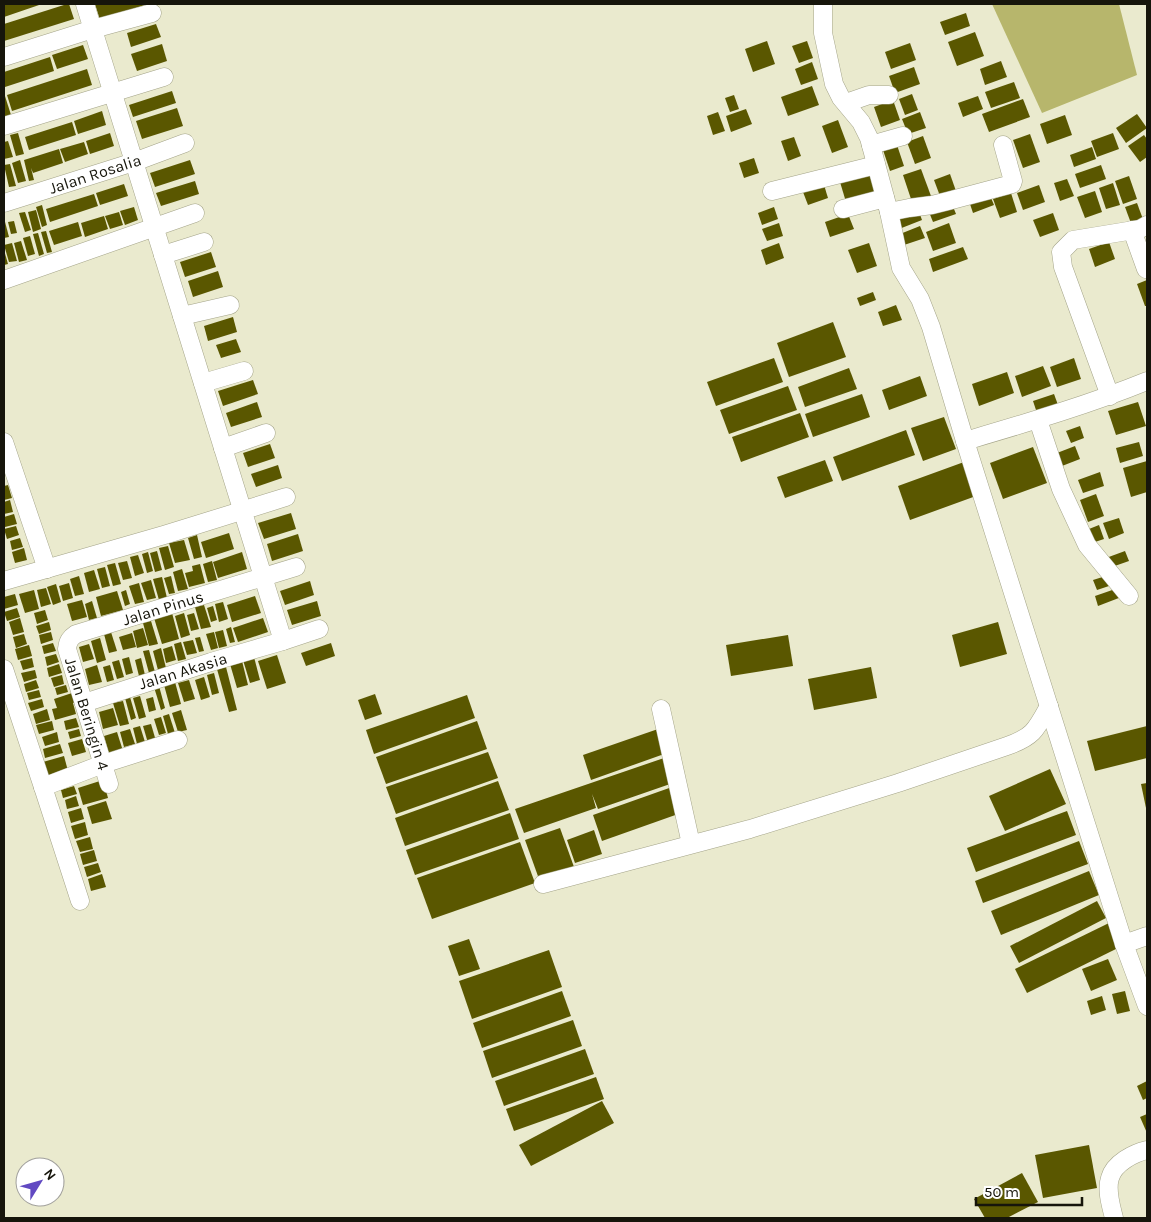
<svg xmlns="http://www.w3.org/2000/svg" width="1151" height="1222" font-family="Karla,sans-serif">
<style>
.forest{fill:#b7b66c}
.building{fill:#5a5700}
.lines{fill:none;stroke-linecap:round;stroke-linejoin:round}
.minor-casing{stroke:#a4a489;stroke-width:19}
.minor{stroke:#fff;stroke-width:18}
.labels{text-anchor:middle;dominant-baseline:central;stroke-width:5;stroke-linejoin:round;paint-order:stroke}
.street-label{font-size:16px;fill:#16150b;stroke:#fff}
</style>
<rect width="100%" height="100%" fill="#eaeace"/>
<!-- forest -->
<path class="forest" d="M992,4H1119L1137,75L1042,113Z"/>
<!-- building -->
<g class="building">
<path d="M4,4H42L4,17Z"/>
<path d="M67,4H69L74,19L4,41V24Z"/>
<path d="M95,4H148L100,20Z"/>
<path d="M966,13L970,26L945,35L940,22Z"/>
<path d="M156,24L161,37L131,47L127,33Z"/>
<path d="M975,32L984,56L957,66L948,42Z"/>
<path d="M767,41L775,64L753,72L745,49Z"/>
<path d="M807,41L813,58L799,63L792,46Z"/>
<path d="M910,43L916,60L891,69L885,52Z"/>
<path d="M162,44L167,61L137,71L131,54Z"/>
<path d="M83,45L88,59L57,69L52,55Z"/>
<path d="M50,57L54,71L5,87L4,83V72Z"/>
<path d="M1001,61L1007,77L985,85L980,69Z"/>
<path d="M812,62L818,79L801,85L795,69Z"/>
<path d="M914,67L920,84L895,93L889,76Z"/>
<path d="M87,69L92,85L12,111L7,95Z"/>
<path d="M1014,82L1020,98L991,108L985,92Z"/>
<path d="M812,86L819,105L788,116L781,97Z"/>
<path d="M172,91L176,103L133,117L129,105Z"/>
<path d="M912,94L918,110L905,115L899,99Z"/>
<path d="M734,95L739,109L730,112L725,98Z"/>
<path d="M4,96H5L11,115L4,117Z"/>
<path d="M978,96L983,109L963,117L958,103Z"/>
<path d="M1023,99L1030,117L989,132L982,114Z"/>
<path d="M893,100L900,120L881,127L874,107Z"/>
<path d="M177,108L183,126L142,139L136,121Z"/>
<path d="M746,109L752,124L731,132L726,116Z"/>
<path d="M102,111L106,125L78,134L74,121Z"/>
<path d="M718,112L725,131L713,135L707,116Z"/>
<path d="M920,112L926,128L908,134L902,119Z"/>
<path d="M1137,114L1147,128L1126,143L1116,128Z"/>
<path d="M1065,115L1072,135L1047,144L1040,124Z"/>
<path d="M838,120L848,147L832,153L822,126Z"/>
<path d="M72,122L76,135L29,150L25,137Z"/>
<path d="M18,133L24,154L16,156L10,135Z"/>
<path d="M110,133L114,146L90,154L86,141Z"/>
<path d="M1113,133L1119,149L1097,157L1091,141Z"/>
<path d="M1030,134L1040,162L1023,168L1013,140Z"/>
<path d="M1144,135L1147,139V157L1140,162L1128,146Z"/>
<path d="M923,136L931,158L915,164L907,142Z"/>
<path d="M794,137L801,156L788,161L781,141Z"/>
<path d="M895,139L904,166L890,171L881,144Z"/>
<path d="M8,141L13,157L4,159V142Z"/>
<path d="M84,142L88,154L65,162L60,149Z"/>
<path d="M1092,147L1096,159L1074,167L1070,155Z"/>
<path d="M59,149L63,163L33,173L31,168L34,180L29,181L24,160Z"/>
<path d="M754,158L759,173L744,178L739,163Z"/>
<path d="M20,160L26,181L18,183L12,163Z"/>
<path d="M190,160L195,174L155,187L150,173Z"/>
<path d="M10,164L16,186L9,187L4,165Z"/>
<path d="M1101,165L1106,179L1080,188L1075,174Z"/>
<path d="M921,169L931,196L912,202L903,175Z"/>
<path d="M870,172L877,192L846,202L840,182Z"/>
<path d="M950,174L956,191L940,196L934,180Z"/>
<path d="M1129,176L1137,199L1123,204L1115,181Z"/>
<path d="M1067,179L1074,196L1060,201L1054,183Z"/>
<path d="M195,181L199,194L161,206L156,193Z"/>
<path d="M1113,183L1120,205L1106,209L1099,188Z"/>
<path d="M124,184L128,196L100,205L96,193Z"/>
<path d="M824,185L828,198L808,205L803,192Z"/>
<path d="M1039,185L1045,202L1023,210L1017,193Z"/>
<path d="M1095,191L1102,212L1085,218L1077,197Z"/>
<path d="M989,193L994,205L973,213L969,201Z"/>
<path d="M1011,193L1017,212L1000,218L993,199Z"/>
<path d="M94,194L98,206L50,222L46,209Z"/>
<path d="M1137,203L1144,222L1132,226L1125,207Z"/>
<path d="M952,204L956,214L933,222L929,212Z"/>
<path d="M42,205L47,225L42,227L36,207Z"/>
<path d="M134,207L138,220L125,225L120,211Z"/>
<path d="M774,207L778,219L762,225L758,213Z"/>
<path d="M918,209L922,220L899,229L895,217Z"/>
<path d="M36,210L41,229L33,232L28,212Z"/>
<path d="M25,212L31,230L25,232L19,213Z"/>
<path d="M119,212L123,225L110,229L105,216Z"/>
<path d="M1053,213L1059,230L1040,237L1033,220Z"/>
<path d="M848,214L854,229L830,237L825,222Z"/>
<path d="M104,216L108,229L85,237L81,223Z"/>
<path d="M4,218L9,237L4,238Z"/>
<path d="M14,221L17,233L11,234L8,222Z"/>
<path d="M78,222L82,236L54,245L49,231Z"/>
<path d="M779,223L783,236L767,241L762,229Z"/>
<path d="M949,223L956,243L933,251L926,232Z"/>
<path d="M920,226L925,238L904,245L900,234Z"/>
<path d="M46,231L52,252L47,253L41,232Z"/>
<path d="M38,233L44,254L39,256L33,234Z"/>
<path d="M30,236L35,254L28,256L23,238Z"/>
<path d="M21,241L27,260L19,262L14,243Z"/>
<path d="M1109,242L1115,259L1095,267L1089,249Z"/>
<path d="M12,243L17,261L9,262L4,245Z"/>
<path d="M779,243L784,258L766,265L761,250Z"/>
<path d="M869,243L877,266L857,273L848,250Z"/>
<path d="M963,247L968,259L933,272L929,259Z"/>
<path d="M4,250L8,264L4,265Z"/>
<path d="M211,252L216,267L185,277L180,262Z"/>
<path d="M218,271L223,287L193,297L188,281Z"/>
<path d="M1147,280V306H1145L1137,284Z"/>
<path d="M873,292L876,300L860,306L857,298Z"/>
<path d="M896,305L902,320L883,326L878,312Z"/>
<path d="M233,317L237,332L208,341L204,326Z"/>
<path d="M833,322L846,357L789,377L777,343Z"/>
<path d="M236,339L241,352L221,358L216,345Z"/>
<path d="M774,358L783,382L716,406L707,382Z"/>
<path d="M1074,358L1081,379L1057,387L1050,367Z"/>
<path d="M1043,366L1051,386L1022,397L1015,376Z"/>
<path d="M849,368L857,389L805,407L798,387Z"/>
<path d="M1007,372L1014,393L979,406L972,384Z"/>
<path d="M920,376L927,396L889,410L882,390Z"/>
<path d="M253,380L258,394L223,406L218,391Z"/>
<path d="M788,386L797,410L729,434L720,410Z"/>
<path d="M862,394L870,417L813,437L805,414Z"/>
<path d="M1054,394L1058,405L1037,413L1033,401Z"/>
<path d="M257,402L262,417L231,427L226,413Z"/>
<path d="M1138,402L1146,426L1116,435L1108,411Z"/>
<path d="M800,413L809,437L741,462L732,437Z"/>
<path d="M944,417L956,449L923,461L911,428Z"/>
<path d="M1080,426L1084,438L1071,443L1066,431Z"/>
<path d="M906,430L915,455L842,481L833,457Z"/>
<path d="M1139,442L1143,456L1120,463L1116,448Z"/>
<path d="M270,444L275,458L248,467L243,453Z"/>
<path d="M1075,446L1080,459L1062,466L1057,453Z"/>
<path d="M1033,447L1047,483L1003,499L990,463Z"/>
<path d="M825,460L833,481L785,498L777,477Z"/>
<path d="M1147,461V492L1131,497L1123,468Z"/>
<path d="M964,462L976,496L910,520L898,486Z"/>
<path d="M278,465L282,478L256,487L251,474Z"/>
<path d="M1100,472L1104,486L1083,493L1078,480Z"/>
<path d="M8,485L12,498L4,500V486Z"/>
<path d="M1096,494L1104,516L1088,522L1080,500Z"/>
<path d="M10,500L13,512L4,514V502Z"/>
<path d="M291,513L296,529L264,539L258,523Z"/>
<path d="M14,514L17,524L5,527L4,517Z"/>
<path d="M1119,518L1124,533L1109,539L1103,523Z"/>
<path d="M1099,525L1104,539L1089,544L1084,531Z"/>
<path d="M16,526L19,535L7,539L4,529Z"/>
<path d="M229,533L234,549L206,558L201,542Z"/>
<path d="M298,534L303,551L272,561L267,544Z"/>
<path d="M197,535L202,557L194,559L188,538Z"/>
<path d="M20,538L23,547L12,550L10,541Z"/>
<path d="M184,540L190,560L175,563L169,543Z"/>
<path d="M168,546L174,567L165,570L159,548Z"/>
<path d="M24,548L27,560L15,563L12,552Z"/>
<path d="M157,551L162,570L155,572L150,553Z"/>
<path d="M1125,551L1129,561L1109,568L1106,558Z"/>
<path d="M148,552L153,571L147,573L142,554Z"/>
<path d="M242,552L247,569L218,578L213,562Z"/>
<path d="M138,555L144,573L135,576L130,557Z"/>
<path d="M127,561L132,578L123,580L118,563Z"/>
<path d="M212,561L217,580L208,582L203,564Z"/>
<path d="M115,563L121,584L113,586L107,565Z"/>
<path d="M200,564L205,583L189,587L185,573L193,571L192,566Z"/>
<path d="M105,567L110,586L102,588L97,569Z"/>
<path d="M182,569L188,589L178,591L173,572Z"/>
<path d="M94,570L100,589L89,592L84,573Z"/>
<path d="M1109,575L1112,585L1097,590L1093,580Z"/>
<path d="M79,576L84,594L75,596L70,579Z"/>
<path d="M171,576L175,593L169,594L164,578Z"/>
<path d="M162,577L167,598L159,600L153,579Z"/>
<path d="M151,580L156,598L147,600L141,583Z"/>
<path d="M310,581L314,595L285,605L280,591Z"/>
<path d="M69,583L73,598L63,601L59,586Z"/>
<path d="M139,583L144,602L135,604L129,586Z"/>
<path d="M56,584L61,602L53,605L47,587Z"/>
<path d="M1121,587L1124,596L1098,606L1095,596Z"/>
<path d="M46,588L51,604L41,607L37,590Z"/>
<path d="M34,590L39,609L25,613L19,594Z"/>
<path d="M126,590L130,604L125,606L121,592Z"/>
<path d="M117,591L123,610L101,616L96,597Z"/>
<path d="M15,594L18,605L4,609V597Z"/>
<path d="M255,596L261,613L232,622L227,605Z"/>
<path d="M82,600L87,617L72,621L67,604Z"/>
<path d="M92,601L97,618L89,620L85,604Z"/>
<path d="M317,601L321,616L292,625L287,610Z"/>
<path d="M223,602L228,619L219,622L215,604Z"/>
<path d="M204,605L211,627L201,629L195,607Z"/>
<path d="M213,606L217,620L211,622L207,608Z"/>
<path d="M17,608L20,617L7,621L4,612Z"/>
<path d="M45,610L48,620L37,624L34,613Z"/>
<path d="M172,613L179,639L162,644L154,618Z"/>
<path d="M184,613L190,635L181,638L175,616Z"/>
<path d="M194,613L199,629L191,631L187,615Z"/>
<path d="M20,618L24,632L13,635L9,622Z"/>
<path d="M263,618L268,632L238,642L233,628Z"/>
<path d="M151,621L158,644L149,646L143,623Z"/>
<path d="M49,622L51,630L39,634L36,626Z"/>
<path d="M998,622L1007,654L960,667L952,635Z"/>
<path d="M231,627L235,642L230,643L226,629Z"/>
<path d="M143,628L148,645L137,648L133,631Z"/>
<path d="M223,630L227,646L219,648L215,632Z"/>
<path d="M51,632L53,640L41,644L39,635Z"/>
<path d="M111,632L117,651L109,653L104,634Z"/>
<path d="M214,632L218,648L211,650L206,634Z"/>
<path d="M132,633L136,647L123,650L119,637Z"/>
<path d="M24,634L27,644L16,648L13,637Z"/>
<path d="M788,635L793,666L731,676L726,645Z"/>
<path d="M200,637L204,651L199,652L195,638Z"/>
<path d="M100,638L106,660L97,663L91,641Z"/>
<path d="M193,640L197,653L187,655L183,642Z"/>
<path d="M181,642L186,659L178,661L174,644Z"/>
<path d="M53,643L56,651L44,654L42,646Z"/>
<path d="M331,643L335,656L306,666L301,653Z"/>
<path d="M89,644L94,659L83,662L79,647Z"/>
<path d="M29,645L32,656L18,660L15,649Z"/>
<path d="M172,646L176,660L166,663L163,649Z"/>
<path d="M161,648L166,668L158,670L153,651Z"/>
<path d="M149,650L155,672L149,673L143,651Z"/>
<path d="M56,654L59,662L47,666L45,657Z"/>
<path d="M277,655L286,683L267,689L258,661Z"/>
<path d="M129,657L133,673L126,675L122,659Z"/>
<path d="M254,657L260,680L250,683L243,660Z"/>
<path d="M32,658L34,667L23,670L20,661Z"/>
<path d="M141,658L145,675L139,676L135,660Z"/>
<path d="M119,660L124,677L117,679L112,662Z"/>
<path d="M242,661L248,685L237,688L230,664Z"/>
<path d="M59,664L62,673L49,677L47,668Z"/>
<path d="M97,665L102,682L89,685L85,669Z"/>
<path d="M110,665L114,680L107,682L103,667Z"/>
<path d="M226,667L237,710L229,712L217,669Z"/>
<path d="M871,667L877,698L814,710L808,679Z"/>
<path d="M35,670L37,678L24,682L21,673Z"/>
<path d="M214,673L219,693L212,695L207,675Z"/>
<path d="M62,675L64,684L54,687L51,678Z"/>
<path d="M204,677L210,697L201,700L195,680Z"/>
<path d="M36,680L39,688L26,692L24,684Z"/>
<path d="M189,680L195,699L184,702L178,683Z"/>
<path d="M175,682L181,704L170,707L164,685Z"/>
<path d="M66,685L68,692L57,695L55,688Z"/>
<path d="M159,686L165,708L161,710L154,687Z"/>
<path d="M39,690L41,697L29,700L27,693Z"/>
<path d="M72,693L75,702L73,703L76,714L55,720L52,709L57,708L54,699Z"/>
<path d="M375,694L382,714L365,720L358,700Z"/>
<path d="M467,695L475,718L374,754L366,730Z"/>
<path d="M140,696L146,717L139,719L133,698Z"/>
<path d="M130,697L136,718L131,720L125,698Z"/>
<path d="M153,697L156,710L149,712L146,699Z"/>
<path d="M42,699L44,707L31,711L28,703Z"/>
<path d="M123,701L129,724L120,726L113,703Z"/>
<path d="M113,708L118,725L103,729L99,712Z"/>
<path d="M47,709L50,720L36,724L33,714Z"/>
<path d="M181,710L187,730L178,732L172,713Z"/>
<path d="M169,714L175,733L168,734L163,716Z"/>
<path d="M161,717L166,733L159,735L154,719Z"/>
<path d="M76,718L79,727L66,730L64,721Z"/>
<path d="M52,721L54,730L39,734L36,725Z"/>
<path d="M477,721L487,749L386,784L376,757Z"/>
<path d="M151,724L156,741L148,743L143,726Z"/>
<path d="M140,726L145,742L137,744L133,728Z"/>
<path d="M1147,726V758L1095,771L1087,741Z"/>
<path d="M79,729L81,736L70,739L68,732Z"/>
<path d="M130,729L135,744L124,747L120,732Z"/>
<path d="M658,729L667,753L591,780L583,755Z"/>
<path d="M57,732L59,742L45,746L42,737Z"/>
<path d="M117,732L123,751L109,754L104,736Z"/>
<path d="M82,739L86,752L72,756L68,743Z"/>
<path d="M60,744L63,753L45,758L43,749Z"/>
<path d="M488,752L498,778L396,814L386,787Z"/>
<path d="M64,756L68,771L47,776L43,762Z"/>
<path d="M664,758L673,783L598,809L592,794L596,808L524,833L515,809Z"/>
<path d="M1050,769L1066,804L1005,831L989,796Z"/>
<path d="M103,780L108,798L83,805L78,788Z"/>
<path d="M498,781L509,810L405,846L395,818Z"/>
<path d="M1147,783V808H1146L1141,784Z"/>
<path d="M74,786L77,794L63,798L61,790Z"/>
<path d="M672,787L681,813L602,841L593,815Z"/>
<path d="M76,796L79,806L67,809L65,800Z"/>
<path d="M106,801L112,819L92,824L87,807Z"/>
<path d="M81,808L84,819L71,823L68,812Z"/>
<path d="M1067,811L1076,835L976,872L967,848Z"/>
<path d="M510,813L519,839L415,875L406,850Z"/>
<path d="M85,822L88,835L75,839L71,826Z"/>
<path d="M560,828L574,867L539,879L525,840Z"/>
<path d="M594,830L602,854L575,863L567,840Z"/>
<path d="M90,837L93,849L80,852L76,841Z"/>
<path d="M1079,841L1088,864L983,903L975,881Z"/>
<path d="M520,842L535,883L432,919L417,878Z"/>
<path d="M94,850L97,861L83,865L80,854Z"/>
<path d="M98,863L101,872L87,877L84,867Z"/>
<path d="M1089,871L1099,895L1001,935L991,911Z"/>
<path d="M102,874L106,887L91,891L88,879Z"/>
<path d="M1097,901L1106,918L1019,963L1010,946Z"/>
<path d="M1109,923L1120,947L1027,993L1015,969Z"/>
<path d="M469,939L480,969L459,976L448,946Z"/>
<path d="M549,950L562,987L472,1019L459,981Z"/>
<path d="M1108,959L1117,980L1091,991L1082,969Z"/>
<path d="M562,991L571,1016L482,1048L473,1023Z"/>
<path d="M1125,991L1130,1011L1117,1014L1112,994Z"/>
<path d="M1102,996L1106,1010L1091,1015L1087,1001Z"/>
<path d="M573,1020L582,1046L492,1078L483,1051Z"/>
<path d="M585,1049L594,1074L504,1106L495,1081Z"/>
<path d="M596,1077L604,1099L514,1131L506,1109Z"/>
<path d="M1147,1081V1098L1143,1100L1137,1086Z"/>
<path d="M602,1101L614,1123L531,1166L519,1145Z"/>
<path d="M1147,1114V1133L1140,1117Z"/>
<path d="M1089,1145L1097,1188L1043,1198L1035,1155Z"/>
<path d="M1022,1173L1038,1202L1007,1218H985L974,1199Z"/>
</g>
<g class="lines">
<!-- minor casing -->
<g class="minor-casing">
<g id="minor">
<path d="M85,4L283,641"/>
<path d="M823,4V33L834,84L841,98L861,122L869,138L889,212L901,268L920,299L931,327L965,441L1124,944L1147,1006"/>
<path d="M4,57L93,29L152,13"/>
<path d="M846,103L869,95H889"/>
<path d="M4,126L164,77"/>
<path d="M871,145L903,136"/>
<path d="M772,191L876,165"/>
<path d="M4,203L134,162L185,143"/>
<path d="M843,209L885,198"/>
<path d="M889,212L909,208L932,205L948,201L1012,184L1013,181L1003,145"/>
<path d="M1132,230L1146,269"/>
<path d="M163,255L204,242"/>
<path d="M4,280L195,213"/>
<path d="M182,316L230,305"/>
<path d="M203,383L244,371"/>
<path d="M1110,396L1063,267L1061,252L1073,240L1140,229L1147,225"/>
<path d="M1038,420L1061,489L1087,545L1129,596"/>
<path d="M965,441C1026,423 1088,405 1147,381"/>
<path d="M4,442L47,569"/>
<path d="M223,448L266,433"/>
<path d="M4,581L164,535L286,497"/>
<path d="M4,669L43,787L80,901"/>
<path d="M84,703L211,662L283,641L319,629"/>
<path d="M661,709L691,844"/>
<path d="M109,784L67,649C68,641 70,638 76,634L296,567"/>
<path d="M43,787L103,764L178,740"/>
<path d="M543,884L750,829L898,783L1007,746C1033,737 1036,730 1049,706"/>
<path d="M1124,944L1147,936"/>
<path d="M1114,1218C1111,1206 1106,1190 1110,1178C1114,1163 1134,1153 1147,1150"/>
</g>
</g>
<!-- minor -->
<use href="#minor" class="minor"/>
</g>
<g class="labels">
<!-- street labels -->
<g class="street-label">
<text transform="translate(95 174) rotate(-18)">Jalan Rosalia</text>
<text transform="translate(163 608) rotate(-17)">Jalan Pinus</text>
<text transform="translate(183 671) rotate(-17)">Jalan Akasia</text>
<text transform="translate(87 714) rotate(73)">Jalan Beringin 4</text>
</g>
</g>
<!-- border -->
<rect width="1151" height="1222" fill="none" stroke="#16150b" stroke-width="10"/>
<!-- north arrow -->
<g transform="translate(40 1182) rotate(53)"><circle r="24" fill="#ffffff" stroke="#a2a19d"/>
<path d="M0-4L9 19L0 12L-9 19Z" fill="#6149c2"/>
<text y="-8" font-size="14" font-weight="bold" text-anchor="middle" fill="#16150b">N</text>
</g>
<!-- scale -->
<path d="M976 1197v8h106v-8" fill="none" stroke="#16150b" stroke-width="2.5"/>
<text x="984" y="1197" font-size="15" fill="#16150b" stroke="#ffffff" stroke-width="4" paint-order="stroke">50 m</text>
</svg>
